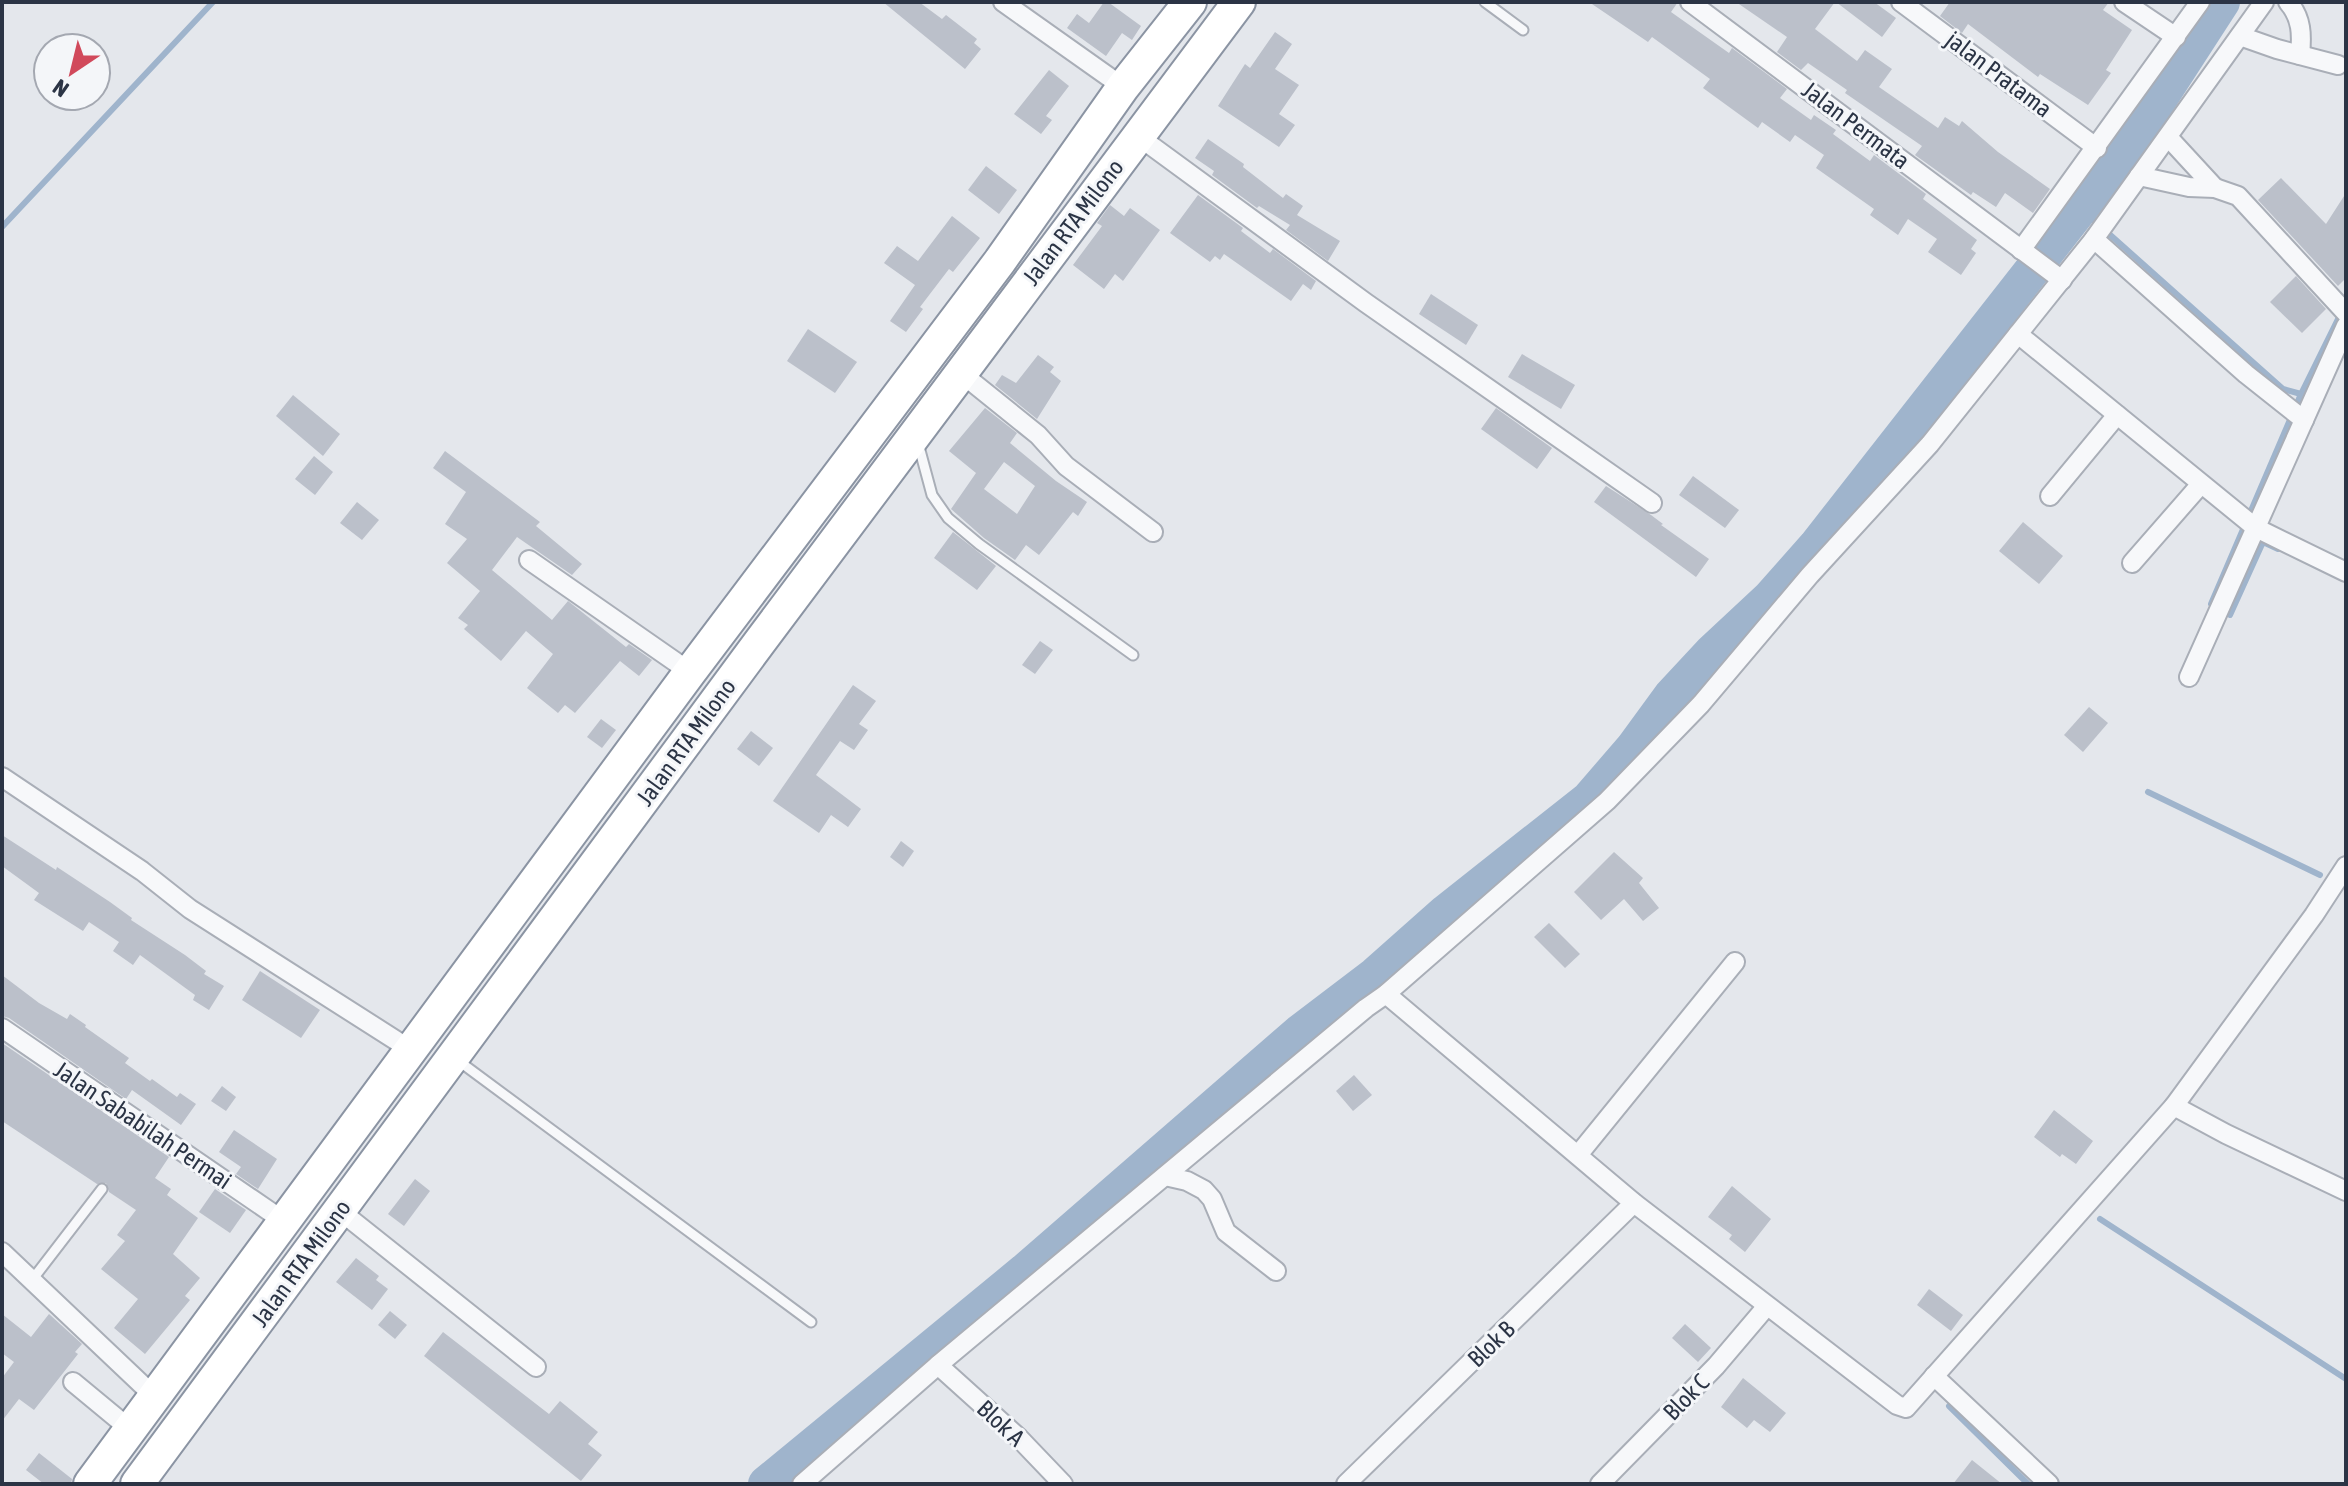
<svg xmlns="http://www.w3.org/2000/svg" width="2348" height="1486" font-family="'Asap Condensed',sans-serif">
<style>
.lines{fill:none;stroke-linecap:round;stroke-linejoin:round}
.stream{stroke:#9fb4cc;stroke-width:6}
.river{stroke:#9fb4cc;stroke-width:36}
.building{fill:#bbc0ca;fill-rule:evenodd}
.lane-casing{stroke:#a9aeb7;stroke-width:13}
.street-casing{stroke:#a9aeb7;stroke-width:22}
.highway-casing{stroke:#8b94a3;stroke-width:36}
.lane{stroke:#f7f8fa;stroke-width:9}
.street{stroke:#f7f8fa;stroke-width:18}
.highway{stroke:#fff;stroke-width:32}
.labels{text-anchor:middle;dominant-baseline:central;stroke-width:6;stroke-linejoin:round;paint-order:stroke}
.street-label{font-size:24px;fill:#2b3445;stroke:#f4f6f9}
</style>
<rect width="100%" height="100%" fill="#e4e7ec"/>
<g class="lines">
<!-- stream -->
<g class="stream">
<path d="M2080,208L2283,389L2301,394L2341,313"/>
<path d="M2,227L213,2"/>
<path d="M2278,549L2263,542L2230,615L2211,604L2301,394"/>
<path d="M2148,792L2320,875"/>
<path d="M2100,1219L2346,1379"/>
<path d="M1949,1406L2028,1484"/>
</g>
<!-- river -->
<path class="river" d="M766,1484L1025,1271L1300,1032L1375,975L1446,912L1589,799L1633,748L1671,696L1711,653L1770,598L1816,546L2127,149L2222,2"/>
</g>
<!-- building -->
<g class="building">
<path d="M883,2H919L942,19L946,15L977,39L974,43L981,49L965,69Z"/>
<path d="M1104,2H1108L1141,26L1132,40L1122,33L1106,56L1067,28L1077,14L1089,23Z"/>
<path d="M1589,2H1678L1671,12L1729,53L1732,48L1787,89L1780,98L1811,120L1814,115L1836,130L1833,134L1870,161L1874,155L1926,194L1923,199L1977,240L1971,249L1976,253L1961,275L1928,252L1937,239L1908,219L1898,235L1870,215L1874,209L1816,168L1824,155L1795,135L1790,142L1762,122L1758,128L1703,88L1710,79L1652,37L1648,42Z"/>
<path d="M1736,2H1835L1815,29L1857,61L1865,50L1892,69L1879,87L1938,128L1945,117L1959,126L1962,121L1998,152L2050,189L2033,213L2005,193L1996,207L1973,192L1971,195L1915,155L1922,146L1845,93L1847,90L1808,63L1801,70L1777,52L1787,37Z"/>
<path d="M1836,2H1874L1896,18L1882,37Z"/>
<path d="M1950,2H2109L2103,10L2132,30L2106,70L2111,73L2088,105L2040,74L2038,77L1968,24L1962,33L1940,16Z"/>
<path d="M1275,32L1292,44L1275,69L1299,85L1279,114L1295,125L1279,147L1218,106L1245,64L1250,68Z"/>
<path d="M1049,70L1069,86L1046,116L1052,120L1041,134L1014,114Z"/>
<path d="M1208,139L1244,164L1243,167L1283,198L1286,194L1303,206L1297,215L1340,241L1328,261L1286,230L1290,225L1259,206L1257,208L1212,175L1214,171L1195,158Z"/>
<path d="M986,166L1017,190L999,214L968,190Z"/>
<path d="M2281,178L2326,224L2346,193V278L2338,286L2258,200Z"/>
<path d="M1198,195L1243,228L1241,231L1270,253L1273,249L1316,281L1311,290L1303,284L1291,301L1224,254L1220,260L1215,256L1210,262L1170,233Z"/>
<path d="M1110,205L1124,216L1130,208L1160,230L1123,281L1115,274L1104,289L1073,265L1102,226L1097,223Z"/>
<path d="M952,216L980,238L953,272L949,269L920,307L923,309L906,332L890,321L915,285L884,263L897,246L918,261Z"/>
<path d="M2296,276L2326,309L2302,333L2270,302Z"/>
<path d="M1431,294L1478,325L1466,345L1419,314Z"/>
<path d="M808,329L857,362L835,393L787,361Z"/>
<path d="M1522,354L1575,385L1561,409L1508,377Z"/>
<path d="M1038,355L1054,367L1050,372L1061,381L1037,419L995,385L1002,375L1016,383Z"/>
<path d="M293,395L340,434L323,456L276,416Z"/>
<path d="M985,408L1017,433L1010,443L1056,481L1087,502L1078,516L1073,512L1039,555L1026,545L1015,560L984,538L951,509L976,473L949,451ZM1004,462L1035,486L1017,514L984,489Z"/>
<path d="M1496,408L1552,448L1537,469L1481,429Z"/>
<path d="M445,451L540,522L536,526L582,564L572,575L517,537L492,570L552,620L568,601L626,647L629,644L652,660L639,676L620,661L575,713L565,705L558,713L527,688L553,654L526,631L501,661L464,629L468,625L458,618L480,591L447,563L467,539L445,524L466,492L433,468Z"/>
<path d="M314,456L333,472L315,495L295,479Z"/>
<path d="M1693,476L1739,510L1725,528L1679,495Z"/>
<path d="M1606,486L1651,515L1663,524L1661,525L1709,559L1696,577L1594,502Z"/>
<path d="M357,502L379,520L362,540L340,523Z"/>
<path d="M2023,522L2063,556L2039,584L1999,551Z"/>
<path d="M953,532L996,566L977,590L934,558Z"/>
<path d="M1040,641L1053,650L1035,674L1022,665Z"/>
<path d="M853,685L876,701L859,724L868,730L854,750L840,741L816,775L861,809L848,827L831,815L819,833L773,801Z"/>
<path d="M2089,707L2108,723L2083,752L2064,735Z"/>
<path d="M601,719L616,730L602,748L587,737Z"/>
<path d="M751,731L773,748L759,766L737,749Z"/>
<path d="M2,835L56,870L57,867L110,902L132,918L131,920L185,955L206,971L204,974L224,986L209,1010L193,1000L195,995L140,955L133,965L113,951L119,942L89,922L83,931L34,900L39,893L2,866Z"/>
<path d="M901,841L914,851L903,867L890,857Z"/>
<path d="M1614,852L1643,878L1639,883L1659,908L1643,921L1624,899L1601,920L1574,892Z"/>
<path d="M1549,923L1580,954L1565,968L1534,937Z"/>
<path d="M260,971L320,1010L301,1038L242,1000Z"/>
<path d="M2,975L39,1003L67,1019L70,1014L86,1025L85,1027L129,1058L125,1063L150,1081L152,1079L177,1097L180,1093L196,1104L181,1125L132,1090L126,1099L9,1018L2,1016Z"/>
<path d="M2,1043L169,1157L155,1178L171,1189L167,1195L198,1218L173,1254L200,1278L185,1296L190,1300L145,1354L114,1328L138,1299L101,1269L125,1241L117,1235L136,1210L109,1192L106,1183L97,1184L2,1121Z"/>
<path d="M1354,1075L1372,1095L1353,1111L1336,1091Z"/>
<path d="M222,1086L236,1097L226,1111L211,1101Z"/>
<path d="M2054,1110L2093,1141L2076,1164L2062,1154L2060,1157L2034,1137Z"/>
<path d="M234,1130L277,1159L258,1189L236,1174L241,1167L219,1152Z"/>
<path d="M415,1179L430,1191L404,1226L388,1214Z"/>
<path d="M1732,1186L1771,1219L1745,1252L1729,1239L1732,1235L1708,1217Z"/>
<path d="M215,1189L246,1210L230,1233L199,1212Z"/>
<path d="M356,1258L379,1276L376,1280L388,1289L372,1310L336,1282Z"/>
<path d="M1929,1289L1963,1315L1951,1331L1917,1305Z"/>
<path d="M390,1311L407,1325L395,1339L378,1325Z"/>
<path d="M2,1314L31,1337L49,1314L82,1344L75,1352L78,1354L34,1410L19,1399L2,1421V1378L14,1362L2,1353Z"/>
<path d="M1685,1324L1711,1348L1698,1362L1672,1338Z"/>
<path d="M443,1332L549,1414L560,1401L598,1432L588,1444L602,1455L581,1481L424,1356Z"/>
<path d="M1743,1378L1786,1413L1770,1432L1754,1420L1747,1428L1721,1407Z"/>
<path d="M39,1453L72,1479L71,1484H44L26,1470Z"/>
<path d="M1972,1460L2002,1484H1953Z"/>
</g>
<g class="lines">
<!-- lane casing -->
<g class="lane-casing">
<g id="lane">
<path d="M1485,2L1523,30"/>
<path d="M918,443L932,495L948,518L979,544L1133,655"/>
<path d="M456,1059L811,1322"/>
<path d="M32,1280L102,1189"/>
</g>
</g>
<!-- street casing -->
<g class="street-casing">
<g id="street">
<path d="M1003,2L1123,87"/>
<path d="M1690,2L2062,280"/>
<path d="M1901,2L2097,148"/>
<path d="M2124,2L2176,37"/>
<path d="M2288,2C2302,18 2302,35 2300,55"/>
<path d="M2240,36L2277,49L2338,65"/>
<path d="M1138,136L1366,303L1652,503"/>
<path d="M2168,137L2215,188"/>
<path d="M2139,176L2189,187L2215,188L2238,196L2346,313"/>
<path d="M2094,239L2246,374L2304,420"/>
<path d="M2021,250L2200,2"/>
<path d="M2018,334L2256,528L2346,572"/>
<path d="M961,373L1038,435L1066,466L1153,532"/>
<path d="M2050,496L2117,415"/>
<path d="M529,560L690,672"/>
<path d="M2132,563L2201,484"/>
<path d="M2189,677L2346,326"/>
<path d="M2,777L142,871L190,909L411,1050"/>
<path d="M1386,994L1634,1203L1897,1405L1906,1408L2174,1106L2314,915L2346,866"/>
<path d="M2,1028L272,1213L284,1224"/>
<path d="M2174,1106L2226,1134L2346,1191"/>
<path d="M1578,1155L1735,962"/>
<path d="M1165,1176L1187,1181L1204,1190L1212,1199L1226,1232L1276,1271"/>
<path d="M339,1210L536,1367"/>
<path d="M2,1252L155,1397"/>
<path d="M938,1365L1019,1438L1063,1484"/>
<path d="M1934,1376L2049,1484"/>
<path d="M73,1382L131,1430"/>
<path d="M802,1484L938,1365L1366,1008L1386,994L1607,801L1701,704L1810,575L1930,444L2094,239L2264,2"/>
<path d="M1346,1484L1634,1203"/>
<path d="M1600,1484L1716,1366L1767,1306"/>
</g>
</g>
<!-- highway casing -->
<g class="highway-casing">
<g id="highway">
<path d="M90,1484L690,672L1000,261L1123,87L1190,2"/>
<path d="M137,1484L759,643L1239,2"/>
</g>
</g>
<!-- lane -->
<use href="#lane" class="lane"/>
<!-- street -->
<use href="#street" class="street"/>
<!-- highway -->
<use href="#highway" class="highway"/>
</g>
<g class="labels">
<!-- street labels -->
<g class="street-label">
<text transform="translate(1999 74) rotate(37)">jalan Pratama</text>
<text transform="translate(1856 125) rotate(37)">Jalan Permata</text>
<text transform="translate(1073 222) rotate(-53)">Jalan RTA Milono</text>
<text transform="translate(686 742) rotate(-54)">Jalan RTA Milono</text>
<text transform="translate(143 1125) rotate(34)">Jalan Sababilah Permai</text>
<text transform="translate(301 1263) rotate(-54)">Jalan RTA Milono</text>
<text transform="translate(1491 1344) rotate(-44)">Blok B</text>
<text transform="translate(1686 1397) rotate(-46)">Blok C</text>
<text transform="translate(1001 1423) rotate(43)">Blok A</text>
</g>
</g>
<!-- border -->
<rect width="2348" height="1486" fill="none" stroke="#2b3445" stroke-width="8"/>
<!-- north arrow -->
<g transform="translate(72 72) rotate(215)"><circle r="38" fill="#f4f6f9" stroke="#a4a8b1" stroke-width="2"/>
<path d="M0-6L14 30L0 20L-14 30Z" fill="#d1495b"/>
<text y="-12" font-size="22" font-weight="bold" text-anchor="middle" fill="#2b3445">N</text>
</g>
</svg>
